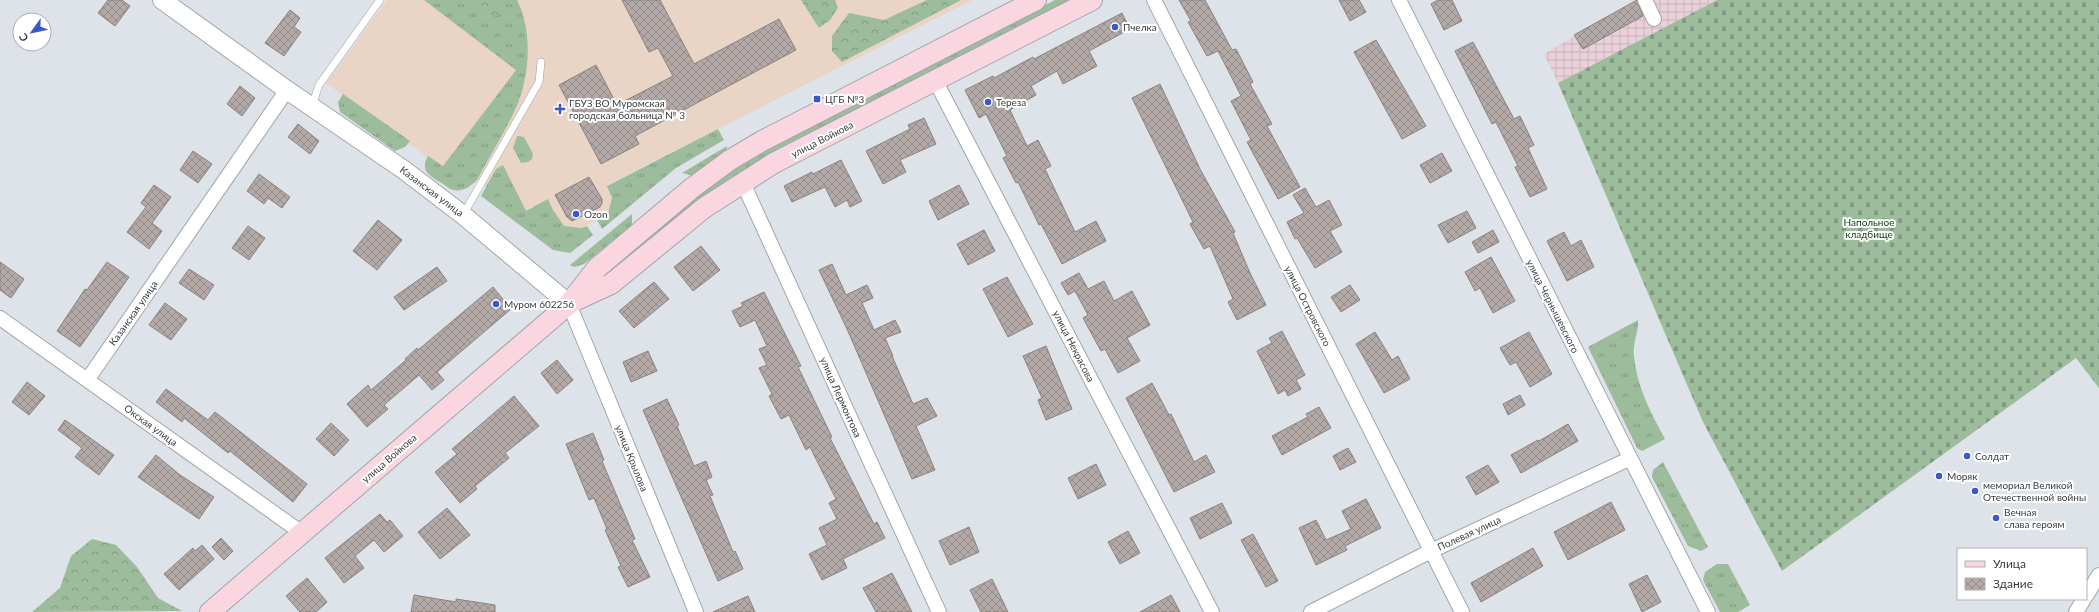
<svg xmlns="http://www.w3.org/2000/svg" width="2099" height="612" font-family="Lato,sans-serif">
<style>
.industrial{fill:url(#industrial-grid)}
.medical{fill:#e9d4c6}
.grass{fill:url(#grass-tufts)}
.forest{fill:url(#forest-crowns)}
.cemetery{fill:url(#cemetery-stones)}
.building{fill:url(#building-cross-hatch);stroke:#8a827f}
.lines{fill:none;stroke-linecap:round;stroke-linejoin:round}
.service-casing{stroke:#a0a6ab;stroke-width:8}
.minor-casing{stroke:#a0a6ab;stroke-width:16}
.tertiary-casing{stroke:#a0a6ab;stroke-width:20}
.secondary-casing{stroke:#a0a6ab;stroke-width:22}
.service{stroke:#fff;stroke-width:7}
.minor{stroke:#fff;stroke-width:14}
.tertiary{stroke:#fff;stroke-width:18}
.secondary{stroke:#fad6e0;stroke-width:20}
.poi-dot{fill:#3b57c9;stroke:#fff;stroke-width:1.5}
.labels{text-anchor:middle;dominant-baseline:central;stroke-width:4;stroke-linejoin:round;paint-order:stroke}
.poi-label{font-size:10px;fill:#3b3d40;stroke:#fff;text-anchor:start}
.street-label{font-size:10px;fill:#3b3d40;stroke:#fff}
.park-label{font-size:10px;fill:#073c0d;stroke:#fff}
</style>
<defs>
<pattern id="industrial-grid" width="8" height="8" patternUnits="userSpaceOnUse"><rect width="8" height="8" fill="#ead1d9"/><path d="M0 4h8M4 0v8" fill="none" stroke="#cab4bb"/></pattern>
<pattern id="grass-tufts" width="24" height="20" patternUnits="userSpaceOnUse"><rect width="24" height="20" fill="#9cbc9c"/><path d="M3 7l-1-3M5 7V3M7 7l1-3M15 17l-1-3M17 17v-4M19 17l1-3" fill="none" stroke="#809a81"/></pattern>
<pattern id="forest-crowns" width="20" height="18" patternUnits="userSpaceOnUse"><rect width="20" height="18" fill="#9cbc9c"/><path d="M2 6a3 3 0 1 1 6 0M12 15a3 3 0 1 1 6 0" fill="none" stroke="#809a81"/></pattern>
<pattern id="cemetery-stones" width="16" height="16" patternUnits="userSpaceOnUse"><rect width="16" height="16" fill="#9cbc9c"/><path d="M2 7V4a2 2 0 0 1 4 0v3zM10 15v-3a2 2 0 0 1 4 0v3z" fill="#809a81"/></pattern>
<pattern id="building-cross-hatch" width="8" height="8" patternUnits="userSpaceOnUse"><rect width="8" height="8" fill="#b3aaa8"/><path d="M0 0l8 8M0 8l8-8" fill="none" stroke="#938c8a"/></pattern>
</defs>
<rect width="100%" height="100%" fill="#dde3e9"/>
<!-- industrial -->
<path class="industrial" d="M1637,0H1717L1558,83L1544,54Z"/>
<!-- medical -->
<path class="medical" d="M387,0H972L607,185L612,198L608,214L582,228L524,226L491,190L469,174L444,169L326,83Z"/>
<!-- grass -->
<g class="grass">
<path d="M424,0H517C533,31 530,78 515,110C504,134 489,157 477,180C471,186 463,192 454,190C451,190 446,186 443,184C431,177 419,171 428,156L443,166L516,70Z"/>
<path d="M1055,0H1072L770,155L730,178L699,201L598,287L593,281L730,170L766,149Z"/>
<path d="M343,94L410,141L405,147L395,151L340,112L338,102Z"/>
<path d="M718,129L724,140L676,168L602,229L597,220L608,214L612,198L607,186Z"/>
<path d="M517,136L524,137L533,154L532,159L528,162L521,163L513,148Z"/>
<path d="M727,146L725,156L694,176L682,173Z"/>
<path d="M503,165L526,211L548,199L553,210L564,226L582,228L587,226L593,235L570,253L553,250L481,196L496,169Z"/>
<path d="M632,214V225L584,264L574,267L570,265Z"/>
<path d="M1638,320C1639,332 1632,344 1634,356C1637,387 1651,413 1665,439L1642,451L1637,448L1588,347Z"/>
<path d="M1663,462L1708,547L1701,551L1688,546L1652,477L1653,470Z"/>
<path d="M1717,564H1728L1750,605L1738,612H1720L1703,580L1705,572Z"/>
</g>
<!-- forest -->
<g class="forest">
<path d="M468,0H503L497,16L476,12Z"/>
<path d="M801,0H835L838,8L830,20L819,28Z"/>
<path d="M927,0H961L842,62L832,51V36L849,13L884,20Z"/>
<path d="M92,539L116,545L137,567L158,598L182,611L32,612L60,588L71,556Z"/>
</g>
<!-- cemetery -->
<path class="cemetery" d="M1717,0H2099V388L2076,358L1782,571L1703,422L1558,83Z"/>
<!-- building -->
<g class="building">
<path d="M108,0H122L130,6L115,26L98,13Z"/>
<path d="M622,0H660L694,64L779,19L796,50L635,136L639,144L601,164L559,85L596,65L617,105L673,76L658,48L649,52Z"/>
<path d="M1179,0H1205L1232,50L1236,49L1253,82L1250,84L1272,124L1267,126L1300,187L1278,199L1247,142L1251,140L1231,101L1241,96L1233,80L1218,51L1207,56L1188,22L1191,21Z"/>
<path d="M1339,0H1359L1366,12L1350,21Z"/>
<path d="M1438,0H1452L1462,21L1444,30L1431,4Z"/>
<path d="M1637,0L1643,16L1583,49L1574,35Z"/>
<path d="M290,10L300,18L294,27L301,32L284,56L265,43Z"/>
<path d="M1122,13L1130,29L1089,51L1097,66L1063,84L1057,71L1031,86L1036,95L1010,110L1027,146L1038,140L1051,166L1045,169L1075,232L1096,221L1106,241L1062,264L1041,224L1039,225L1018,182L1016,183L1003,158L1007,156L986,114L979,118L965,90L993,76L994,78L1033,57L1034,59Z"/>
<path d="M1376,40L1426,126L1402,139L1354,52Z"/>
<path d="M1473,42L1514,119L1520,116L1534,145L1528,148L1547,189L1530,197L1515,167L1518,166L1496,122L1492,124L1455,51Z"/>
<path d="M1160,84L1200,169L1235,232L1233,233L1250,273L1266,305L1237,320L1228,302L1233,299L1210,246L1204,249L1190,224L1193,222L1132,98Z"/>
<path d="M240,86L255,98L242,116L227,104Z"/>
<path d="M924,118L936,144L900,160L906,172L883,184L866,151L910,129L908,125Z"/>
<path d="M298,124L319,141L310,154L288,137Z"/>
<path d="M193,151L212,164L198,183L180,170Z"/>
<path d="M1442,153L1452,171L1430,183L1420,165Z"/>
<path d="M841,160L862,201L850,207L847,200L835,207L825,187L792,202L784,186L812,172L813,174Z"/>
<path d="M259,174L290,197L282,208L268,198L264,204L247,191Z"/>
<path d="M589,177L602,199V203L600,207L572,221L567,217L555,195Z"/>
<path d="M154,185L171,197L152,223L162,231L149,249L127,232L146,207L141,203Z"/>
<path d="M959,185L969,204L938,220L929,201Z"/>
<path d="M1305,188L1316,207L1329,200L1342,225L1330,231L1342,252L1315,268L1297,238L1295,239L1287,222L1304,213L1293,195Z"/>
<path d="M1467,211L1476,228L1448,243L1438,225Z"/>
<path d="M378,220L402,240L377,270L353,251Z"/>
<path d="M248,226L265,238L249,260L232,248Z"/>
<path d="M984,230L995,251L968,265L957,244Z"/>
<path d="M1493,230L1499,242L1478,253L1472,242Z"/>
<path d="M1564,232L1571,246L1581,240L1594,267L1567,281L1547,241Z"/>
<path d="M701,246L720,270L693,291L674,267Z"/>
<path d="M1491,257L1515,301L1493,313L1480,288L1475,291L1465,272Z"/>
<path d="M0,262L24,279L11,298L0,290Z"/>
<path d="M107,262L129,277L80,347L57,331L85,289L87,290Z"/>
<path d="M832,264L846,295L867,285L873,298L862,303L874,330L895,320L901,332L885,338L893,356H892L913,404L927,398L937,416L916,426L935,470L912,479L847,329L819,270Z"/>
<path d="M437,267L447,281L404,310L394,297Z"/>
<path d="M189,269L214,285L204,300L179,283Z"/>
<path d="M1079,273L1088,289L1104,281L1114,301L1132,291L1150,325L1127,338L1140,361L1118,373L1105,349L1101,351L1083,318L1088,315L1075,291L1068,295L1061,283Z"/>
<path d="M1007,277L1033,324L1008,337L983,289Z"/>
<path d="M654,282L669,299L634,328L619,311Z"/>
<path d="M1350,285L1360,300L1341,312L1331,297Z"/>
<path d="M493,287L511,309L437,372L444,380L432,390L419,375L384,405L388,409L367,427L347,404L368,385L371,390L406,360L405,359L417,348L418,350Z"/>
<path d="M764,292L801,366L798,367L832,437L830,438L874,524L877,522L885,538L843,559L847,568L822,580L809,554L827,545L819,528L837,519L829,503L836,499L810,447L806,450L789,415L781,419L769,396L772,394L759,368L767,365L759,349L767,346L755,320L740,327L732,311L743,306L741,303Z"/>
<path d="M165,303L187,319L171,340L149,325Z"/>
<path d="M1282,331L1305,375L1296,380L1301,389L1288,396L1285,390L1278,394L1257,351L1272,343L1269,338Z"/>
<path d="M1375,332L1392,360L1398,356L1410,379L1384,393L1356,344Z"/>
<path d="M1529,332L1552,374L1530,387L1516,362L1510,365L1500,348Z"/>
<path d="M1046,346L1072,409L1046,420L1038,400L1042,398L1023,356Z"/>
<path d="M648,351L657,371L631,382L623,362Z"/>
<path d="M557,360L573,380L557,394L541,373Z"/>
<path d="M27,382L45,396L29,415L12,402Z"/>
<path d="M1152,383L1169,415L1171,414L1194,462L1206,455L1215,472L1174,492L1126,398Z"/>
<path d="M166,389L208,420L215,412L307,484L293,502L230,451L228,453L184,418L182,422L156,402Z"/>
<path d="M1520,395L1525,405L1508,415L1503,404Z"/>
<path d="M514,396L539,426L505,453L509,458L475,486L477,489L460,503L435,472L457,454L452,449Z"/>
<path d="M667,399L679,425L677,426L694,466L706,461L712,477L706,480L713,495L710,496L733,552L735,551L743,569L718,581L643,410Z"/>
<path d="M1319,407L1331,428L1282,455L1272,436L1308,417L1306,414Z"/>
<path d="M65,420L114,455L99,475L75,457L82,448L58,430Z"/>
<path d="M331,423L349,440L334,456L316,439Z"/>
<path d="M1568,424L1578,441L1521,473L1511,455L1538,440L1539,441Z"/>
<path d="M593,433L604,460L602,461L635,539L632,540L650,577L628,587L618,567L621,566L605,530L607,529L594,498L589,500L566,444Z"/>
<path d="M1348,448L1356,462L1340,470L1333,456Z"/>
<path d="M156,455L180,475L214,497L199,519L138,477Z"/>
<path d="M1096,464L1106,485L1078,499L1068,478Z"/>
<path d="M1488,465L1499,482L1476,495L1466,477Z"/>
<path d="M1366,499L1381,528L1345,546L1347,550L1316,565L1299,528L1316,520L1326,540L1351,529L1342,511Z"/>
<path d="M1611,502L1625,530L1568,560L1554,532Z"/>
<path d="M1222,503L1232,523L1200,539L1190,518Z"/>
<path d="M447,508L470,535L440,559L418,532Z"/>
<path d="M380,514L387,522L390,520L403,536L384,552L374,540L355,556L364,568L344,583L325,558Z"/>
<path d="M969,527L979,552L950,565L939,541Z"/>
<path d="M1128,531L1140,553L1120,564L1108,542Z"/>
<path d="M1253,534L1278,581L1266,587L1241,540Z"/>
<path d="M221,538L233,551L224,560L212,547Z"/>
<path d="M202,545L214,559L179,590L164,574L193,548L195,551Z"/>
<path d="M1533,548L1543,566L1481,602L1471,583Z"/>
<path d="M892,573L912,612H876L863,588Z"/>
<path d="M1647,575L1661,602L1642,612L1629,584Z"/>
<path d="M307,578L327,602L316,612H300L286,596Z"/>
<path d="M992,579L1008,612H981L970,590Z"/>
<path d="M414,595L456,602V599L495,605V612H411Z"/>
<path d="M1171,595L1180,612H1140Z"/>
<path d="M748,596L755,612H713Z"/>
</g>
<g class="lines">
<!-- service casing -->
<g class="service-casing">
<g id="service">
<path d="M312,106L319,85L380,0"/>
<path d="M463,215L539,82L541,62"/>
</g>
</g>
<!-- minor casing -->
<g class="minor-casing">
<g id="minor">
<path d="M1154,0L1462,612"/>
<path d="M1399,0L1708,612"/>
<path d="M1645,0L1654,19"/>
<path d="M935,80L1212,612"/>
<path d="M743,183L939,612"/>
<path d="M569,304L696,612"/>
<path d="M0,318L302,533"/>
<path d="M88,379L287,90"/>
<path d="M2086,596L2099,575"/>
<path d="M1311,612L1431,551L1629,459"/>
<path d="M2076,612L2084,599"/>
</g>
</g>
<!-- tertiary casing -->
<g class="tertiary-casing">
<path id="tertiary" d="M162,0L287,90L404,170L463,215L569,304"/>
</g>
<!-- secondary casing -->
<g class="secondary-casing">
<g id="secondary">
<path d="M572,302L611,284L704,208L774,163L1092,0"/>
<path d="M210,612L569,304L597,268L692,188L730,160L762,141L1036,0"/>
</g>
</g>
<!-- service -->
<use href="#service" class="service"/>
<!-- minor -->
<use href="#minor" class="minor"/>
<!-- tertiary -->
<use href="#tertiary" class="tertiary"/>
<!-- secondary -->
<use href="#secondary" class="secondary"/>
</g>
<!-- markers -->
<g class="poi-dot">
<circle cx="1115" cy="27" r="4"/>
<rect x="813" y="95" width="8" height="8" rx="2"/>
<circle cx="988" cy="102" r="4"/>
<path d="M558 103h4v4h4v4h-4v4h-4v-4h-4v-4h4z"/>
<circle cx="576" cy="214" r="4"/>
<circle cx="496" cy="304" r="4"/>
<circle cx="1967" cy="456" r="4"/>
<circle cx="1939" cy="476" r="4"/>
<circle cx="1975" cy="491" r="4"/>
<circle cx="1996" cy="518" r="4"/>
</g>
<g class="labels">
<!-- poi labels -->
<g class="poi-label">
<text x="1123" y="27">Пчелка</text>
<text x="825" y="99">ЦГБ №3</text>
<text x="996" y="102">Тереза</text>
<text x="569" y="103">ГБУЗ ВО Муромская<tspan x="569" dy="12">городская больница № 3</tspan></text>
<text x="584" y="214">Ozon</text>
<text x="504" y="304">Муром 602256</text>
<text x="1975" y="456">Солдат</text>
<text x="1947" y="476">Моряк</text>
<text x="1983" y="485">мемориал Великой<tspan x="1983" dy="12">Отечественной войны</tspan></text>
<text x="2004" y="512">Вечная<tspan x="2004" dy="12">слава героям</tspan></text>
</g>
<!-- street labels -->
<g class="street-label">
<text transform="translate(822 139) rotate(-27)">улица Войкова</text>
<text transform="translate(432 191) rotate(37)">Казанская улица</text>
<text transform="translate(1308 306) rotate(63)">улица Островского</text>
<text transform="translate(1553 306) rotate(63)">улица Чернышевского</text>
<text transform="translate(133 313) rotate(-55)">Казанская улица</text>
<text transform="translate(1074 346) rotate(63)">улица Некрасова</text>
<text transform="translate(841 397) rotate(66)">улица Лермонтова</text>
<text transform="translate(151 425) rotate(36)">Окская улица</text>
<text transform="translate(389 458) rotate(-41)">улица Войкова</text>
<text transform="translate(632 458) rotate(68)">улица Крылова</text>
<text transform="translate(1469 533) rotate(-25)">Полевая улица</text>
</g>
<!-- park labels -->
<g class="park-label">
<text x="1869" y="222">Напольное<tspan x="1869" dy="12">кладбище</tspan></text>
</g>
</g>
<!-- legend -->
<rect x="1957" y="548" width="130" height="52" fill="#ffffff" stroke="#b1b1b3"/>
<rect x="1965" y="561" width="20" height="6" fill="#fad6e0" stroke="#b1b1b3"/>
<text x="1993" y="568" font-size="12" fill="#3b3d40">Улица</text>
<rect x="1965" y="578" width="20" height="12" fill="url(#building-cross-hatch)" stroke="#b1b1b3"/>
<text x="1993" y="588" font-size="12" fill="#3b3d40">Здание</text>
<!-- north arrow -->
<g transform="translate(32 32) rotate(237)"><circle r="19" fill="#ffffff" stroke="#b1b1b3"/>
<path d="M0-3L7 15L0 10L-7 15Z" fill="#3b57c9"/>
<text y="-6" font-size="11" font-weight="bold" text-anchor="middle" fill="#3b3d40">С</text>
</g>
</svg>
